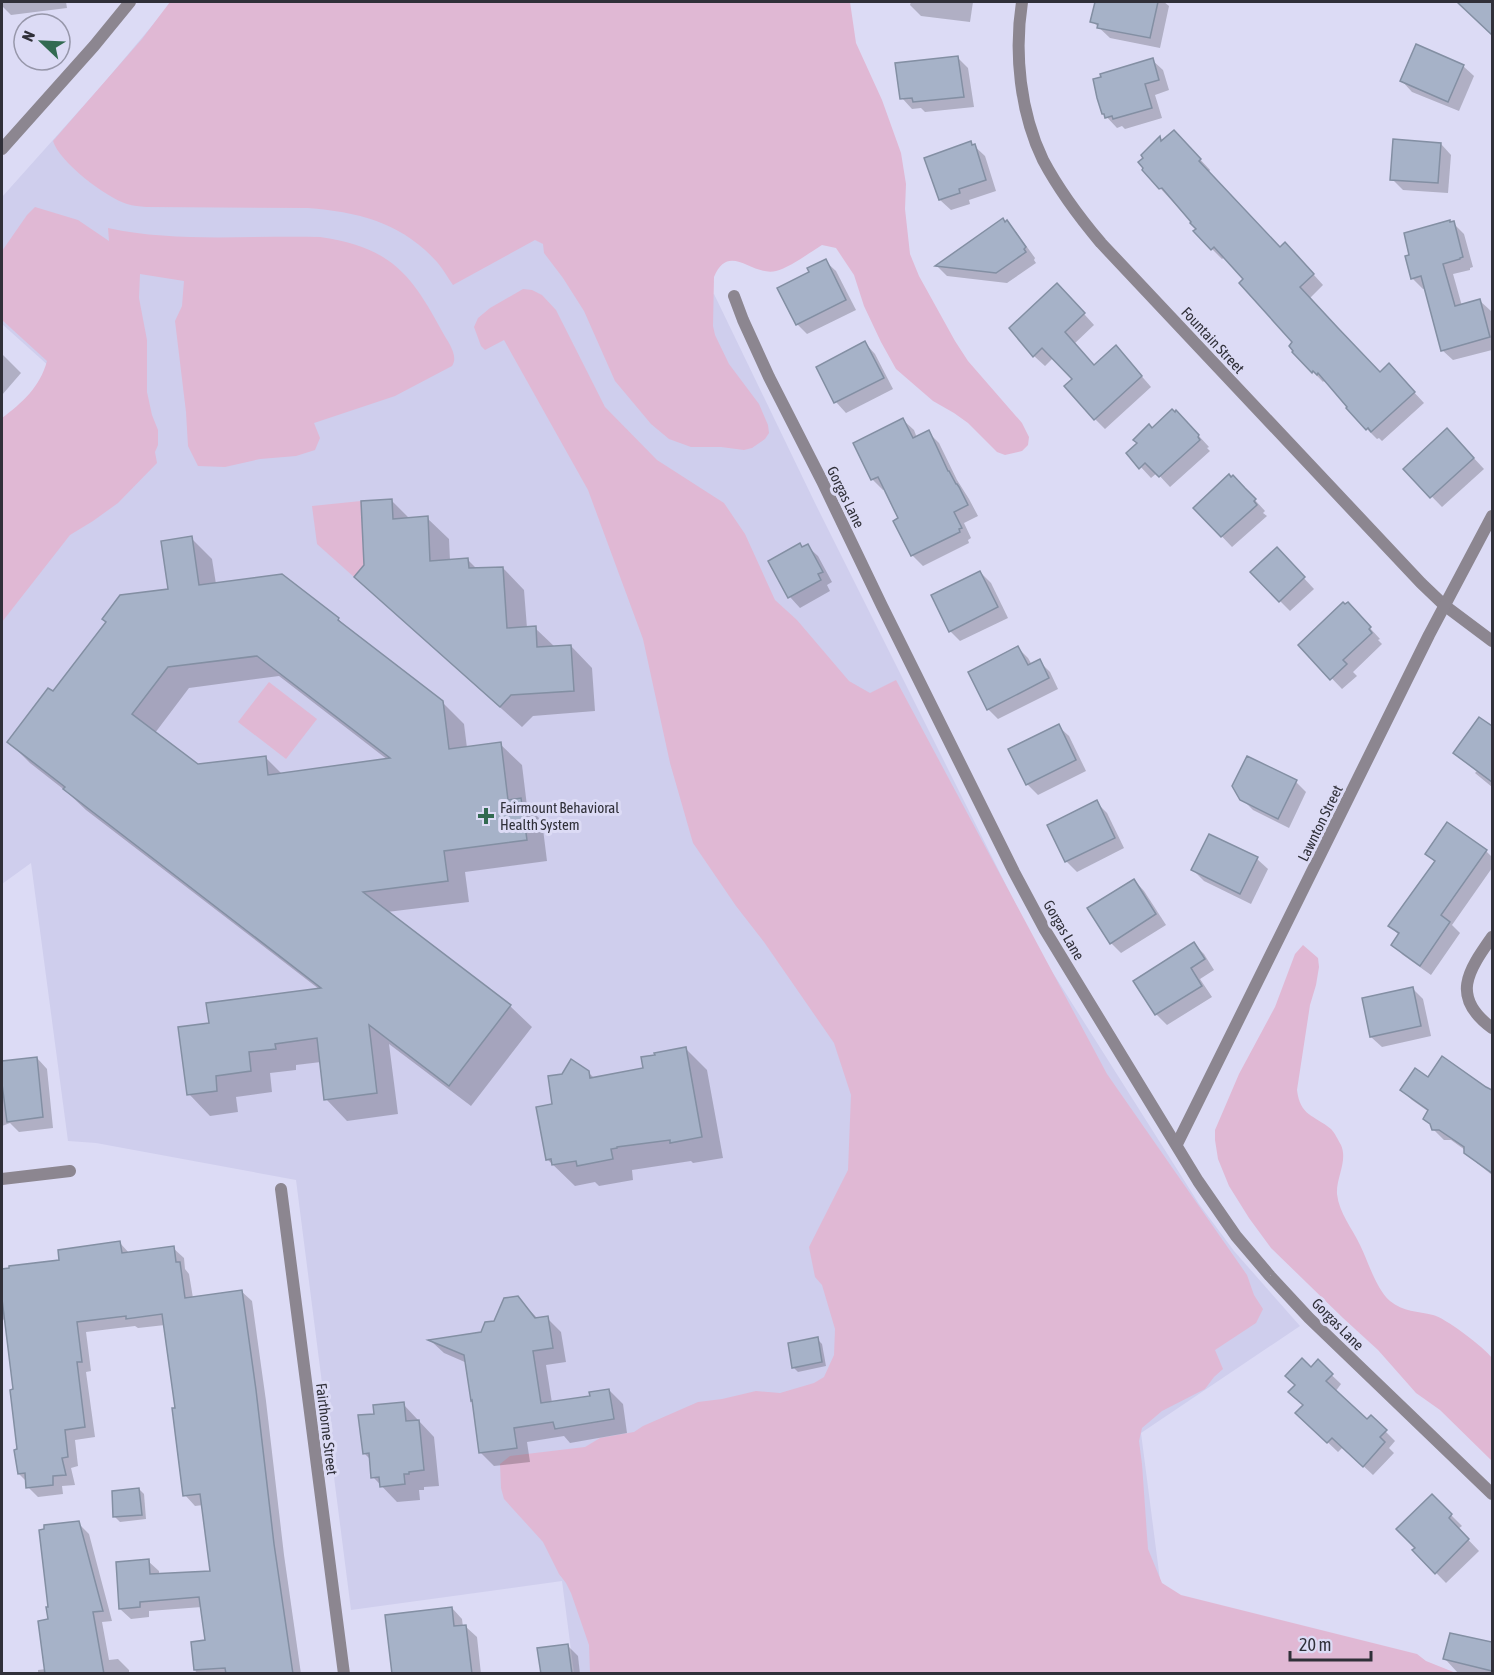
<svg xmlns="http://www.w3.org/2000/svg" width="1494" height="1675" font-family="'Asap Condensed',sans-serif">
<style>
.built{fill:#cfceed}
.green{fill:#e0b8d4}
.shadow{fill:#0003;fill-rule:evenodd}
.building{fill:#a6b2c8;stroke:#838fa3;stroke-width:1.5;fill-rule:evenodd}
.lines{fill:none;stroke-linecap:round;stroke-linejoin:round}
.minor{stroke:#8c8690;stroke-width:12}
.tertiary{stroke:#8c8690;stroke-width:12}
.poi-dot{fill:#326a51;stroke:#dcdbf5;stroke-width:2}
.labels{text-anchor:middle;dominant-baseline:central;stroke-width:6;stroke-linejoin:round;paint-order:stroke}
.street-label{font-size:15px;fill:#303039;stroke:#dcdbf5}
.poi-label{font-size:15px;fill:#303039;stroke:#dcdbf5;text-anchor:start}
</style>
<rect width="100%" height="100%" fill="#dcdbf5"/>
<!-- built -->
<path class="built" d="M161,15L704,299L714,294L815,503L1039,951L1199,1204L1234,1251L1300,1326L1141,1433L1164,1611L1208,1673H574L562,1581L351,1610L296,1180L96,1143L68,1141L31,863L2,884V583L60,376L2,324V197L103,84Z"/>
<!-- green -->
<g class="green">
<path d="M170,2H850L856,43L882,100L901,153L906,184L905,209L910,254L919,276L955,341L968,361L1022,423L1029,437L1028,445L1022,451L1005,455L997,452L968,423L954,413L933,401L896,369L881,342L864,306L854,275L836,248L822,245C809,253 789,268 776,271C752,277 729,241 714,277L713,326L715,335L729,364L759,404L768,425L769,433L765,439L752,448L744,450L721,447H691L669,439L651,424L615,381L584,311L563,278L544,253L543,244L535,240L453,285C448,278 443,269 437,262C402,223 359,212 308,208L146,207C140,206 133,206 127,204C107,198 59,162 53,141L142,39Z"/>
<path d="M35,207L78,220L109,241L108,228C177,243 249,235 320,237C390,247 411,273 443,333C448,342 459,356 452,366L395,396L314,423L320,438L315,450L296,456L260,459L225,467L198,466L188,446L186,412L175,321L182,306L184,281L140,274L139,298L147,340V392L152,415L158,430V445L155,452L157,463L118,503L93,521L70,535L2,622V418C22,403 40,387 47,361L2,320V251L27,215Z"/>
<path d="M523,289L532,290L542,295L556,310L605,407L657,460L724,503L745,534L775,600L797,620L849,681L870,693L896,680L1107,1074L1247,1275L1254,1295L1263,1309L1256,1323L1215,1350L1223,1369L1214,1377L1205,1389L1162,1411L1142,1428L1139,1441L1142,1464L1148,1549L1162,1583L1181,1595L1417,1654L1426,1661L1456,1673H590L589,1645L571,1593L566,1583L559,1574L543,1542L504,1499L501,1488L500,1464L510,1456L585,1447L600,1438L634,1432L643,1426L698,1402L722,1399L756,1391L780,1393L814,1383L824,1377L834,1355L835,1329L822,1285L815,1277L809,1247L848,1170L851,1095L834,1043L764,942L736,906L693,843L670,763L643,639L588,490L504,340L485,350L481,346L474,327L478,318L490,308Z"/>
<path d="M361,501L365,565L354,577L317,544L312,506Z"/>
<path d="M269,682L317,719L286,759L238,722Z"/>
<path d="M1303,945L1318,958L1319,967L1316,985L1310,1005L1297,1090C1300,1116 1314,1115 1331,1129C1335,1133 1338,1140 1341,1145C1348,1161 1336,1178 1337,1194C1339,1213 1352,1228 1360,1245C1368,1261 1376,1289 1390,1301C1403,1312 1418,1311 1433,1315C1444,1317 1485,1348 1492,1358V1461L1440,1410L1416,1393L1378,1350L1343,1318L1271,1248L1249,1218L1229,1186L1218,1159L1215,1140V1130L1239,1074L1275,1007L1295,954Z"/>
</g>
<!-- shadow -->
<g class="shadow">
<path d="M2,2H66L67,8L11,15L2,6Z"/>
<path d="M911,2H973L970,22L921,16L910,5Z"/>
<path d="M1096,2H1164L1169,6L1160,48L1110,38L1092,21Z"/>
<path d="M1459,2H1492V34Z"/>
<path d="M958,58L968,68L974,107L925,112L921,108L912,109L902,98Z"/>
<path d="M1152,60L1163,70L1169,90L1155,95L1162,118L1125,129L1122,126L1117,128L1103,113Z"/>
<path d="M1463,66L1474,76L1459,111L1412,92L1402,81Z"/>
<path d="M1160,138L1163,141L1184,142L1210,170L1208,173L1280,249L1296,255L1323,285L1310,298L1380,374L1399,376L1424,403L1382,441L1379,438L1377,439L1367,429L1328,384L1324,381L1323,382L1294,352V342L1246,279L1225,257L1222,259L1195,232L1198,229L1160,188Z"/>
<path d="M971,143L985,156L996,191L969,200L970,204L951,210L940,200L926,158Z"/>
<path d="M1441,144L1451,155L1448,193L1403,190L1392,179Z"/>
<path d="M1007,222L1017,233L1035,258L1034,260L1036,263L1007,283L947,276L937,266Z"/>
<path d="M1453,223L1464,234L1473,267L1470,268V270L1453,274L1462,306L1480,301L1491,311L1492,319V350L1453,360L1442,350L1426,288L1423,289L1412,278Z"/>
<path d="M825,261L836,271L856,310L807,334L797,324L811,273Z"/>
<path d="M1067,295L1094,325L1074,344L1095,366L1126,358L1151,387L1105,429L1095,419L1074,379L1054,357L1045,366L1034,356Z"/>
<path d="M865,343L875,354L893,389L846,413L836,402L818,367Z"/>
<path d="M2,354L21,373L2,395Z"/>
<path d="M903,420L914,430L917,438L928,432L939,443L957,480L969,499L978,516L964,523L971,538L968,540L969,543L923,566L912,555L900,518L885,488L883,490L872,479Z"/>
<path d="M1187,423L1209,447L1207,448L1210,451L1170,487L1157,473L1151,478L1128,453L1153,430Z"/>
<path d="M1457,440L1484,469L1442,507L1405,469Z"/>
<path d="M1243,487L1265,511L1263,513L1267,516L1232,547L1195,508Z"/>
<path d="M391,500L410,519L427,518L449,539L450,561L467,559L477,569L503,568L524,590L527,628H535L555,647L571,646L592,668L595,711L533,716L522,727L378,598L366,566Z"/>
<path d="M191,538L212,559L216,584L338,619L354,634L442,702L464,724L467,748L500,744L522,765L527,806L542,821L547,861L465,872L469,902L387,912L510,1006L532,1027L471,1106L389,1044L398,1114L347,1121L326,1099L321,1062L296,1065V1070L270,1073L272,1092L236,1097L238,1112L210,1116L189,1094L210,1024L319,989L86,810L67,792L30,763L9,742L53,693L170,590ZM279,676L388,760L282,774L265,757L198,766L155,733L189,688Z"/>
<path d="M800,545L803,548L807,546L818,556L832,582L827,585L830,591L800,608L790,597L770,562Z"/>
<path d="M1287,560L1314,589L1290,611L1252,573Z"/>
<path d="M980,572L991,583L1008,618L960,641L950,631Z"/>
<path d="M1358,615L1380,639L1378,640L1382,644L1353,672L1357,676L1342,689L1300,645Z"/>
<path d="M1018,648L1028,658L1032,665L1039,661L1050,672L1058,689L998,719L988,709Z"/>
<path d="M1480,719L1492,728V787L1475,773L1477,771Z"/>
<path d="M1058,726L1069,736L1086,771L1038,795L1028,785L1010,749Z"/>
<path d="M1296,782L1306,792L1289,828L1253,810L1242,799Z"/>
<path d="M1096,802L1107,813L1124,848L1077,872L1066,861Z"/>
<path d="M1448,824L1486,851L1492,857V868L1452,925L1460,933L1431,975L1403,955L1393,945L1399,935L1390,926L1436,863L1427,854Z"/>
<path d="M1257,859L1268,869L1251,904L1204,881L1193,870Z"/>
<path d="M1134,880L1144,891L1166,925L1121,953L1111,943Z"/>
<path d="M1194,944L1204,954L1214,970L1200,979L1212,997L1167,1025L1156,1014L1135,982Z"/>
<path d="M1413,989L1423,999L1431,1036L1382,1047L1371,1037Z"/>
<path d="M686,1049L707,1070L723,1158L693,1163L691,1161L632,1170L633,1180L599,1186L595,1182L575,1186L547,1159L554,1105L588,1072L594,1078L645,1069Z"/>
<path d="M37,1058L47,1069L53,1128L19,1132L10,1123L2,1126V1063Z"/>
<path d="M1442,1058L1492,1093V1175L1477,1163L1466,1152L1465,1150L1451,1140H1444L1433,1129L1429,1112L1412,1100L1402,1090L1428,1079Z"/>
<path d="M120,1243L130,1254L173,1248L184,1258L185,1269L189,1274L193,1298L241,1291L252,1301L266,1401L284,1555L301,1674H196L193,1643L206,1641L202,1607L149,1611V1617L131,1619L120,1609L148,1561L159,1571V1575L212,1572L203,1505L195,1506L185,1495L177,1409L165,1325L138,1328L135,1326L86,1332L91,1371L86,1372L95,1437L75,1440L78,1466L71,1468L75,1485L62,1486L63,1494L38,1497L28,1487L27,1482L19,1474L15,1391L6,1319L2,1320V1270L61,1261Z"/>
<path d="M518,1298L538,1319L547,1318L561,1332L566,1362L546,1365L552,1403L591,1397L609,1390L623,1404L627,1433L570,1443L564,1436L527,1442L530,1462L494,1466L480,1452L467,1363L444,1353L431,1341L482,1333Z"/>
<path d="M817,1339L822,1344L826,1366L798,1372L793,1367Z"/>
<path d="M1318,1362L1341,1384L1335,1392L1367,1422L1371,1417L1395,1441L1389,1448L1394,1453L1373,1475L1343,1447L1338,1452L1297,1413L1304,1405L1311,1369Z"/>
<path d="M403,1404L434,1437L439,1486L424,1487V1490H419L420,1500L397,1502L373,1477L371,1460L364,1453Z"/>
<path d="M139,1489L144,1494L146,1519L120,1522L115,1517Z"/>
<path d="M1432,1496L1462,1526L1458,1529L1479,1551L1446,1583L1414,1550L1417,1548Z"/>
<path d="M78,1523L89,1534L112,1621L102,1622L109,1660L118,1659L129,1670V1674H38V1670L46,1669L50,1608Z"/>
<path d="M452,1608L462,1619L463,1627H466L477,1637L481,1674H395Z"/>
<path d="M1472,1640L1492,1643V1674H1459L1445,1659Z"/>
<path d="M567,1645L578,1656L580,1674H542Z"/>
</g>
<!-- building -->
<g class="building">
<path d="M1095,2H1158L1150,38L1097,28L1098,24L1090,22Z"/>
<path d="M1457,2H1492V35Z"/>
<path d="M1416,44L1464,65L1448,102L1400,81Z"/>
<path d="M958,56L964,97L913,102L912,98L900,99L895,63Z"/>
<path d="M1153,58L1159,80L1145,84L1152,108L1113,119L1112,116L1105,118L1104,114H1102L1097,98L1093,79L1101,77L1100,74Z"/>
<path d="M1174,130L1201,159L1199,161L1280,247L1285,242L1314,274L1300,287L1338,328L1380,372L1389,363L1415,392L1371,432L1368,428L1366,430L1346,408L1347,407L1318,373L1317,375L1313,371L1312,373L1292,352L1293,351L1289,346L1292,342L1239,283L1243,279L1214,247L1211,250L1193,231L1196,229L1190,223L1191,222L1162,188L1159,189L1142,170L1143,168L1138,162L1143,158L1141,155L1160,136L1161,141Z"/>
<path d="M1393,139L1441,143L1438,183L1390,180Z"/>
<path d="M971,141L972,145L975,144L986,180L959,189L960,193L939,200L924,158Z"/>
<path d="M1003,218L1005,222L1007,220L1026,247L1024,249L1026,252L996,273L935,266Z"/>
<path d="M1450,220V222L1454,221L1463,257L1460,258V259L1443,264L1455,306L1480,299L1490,337L1441,351L1421,276L1411,279L1405,256L1409,255L1404,233Z"/>
<path d="M826,259L846,300L796,325L777,288L809,272L807,268Z"/>
<path d="M1057,283L1085,313L1065,332L1094,365L1116,345L1142,376L1094,420L1064,386L1072,379L1042,348L1033,357L1009,328Z"/>
<path d="M865,341L884,378L834,403L816,367Z"/>
<path d="M1172,409L1175,412L1176,410L1199,435L1198,437L1200,440L1159,477L1145,463L1139,469L1126,453L1137,443L1133,440L1149,424L1152,428Z"/>
<path d="M903,418L913,438L929,430L948,471H949L956,484H957L959,487L968,505L954,512L962,528L959,529L960,532L911,556L893,521L898,518L878,477L871,480L853,443Z"/>
<path d="M1447,428L1474,458L1430,498L1403,469Z"/>
<path d="M1229,474L1231,477L1233,475L1245,488L1256,499L1254,501L1257,505L1221,537L1193,508Z"/>
<path d="M392,499L393,519L428,516L430,561L468,558L469,568L503,567L507,628L536,626L537,647L571,645L574,691L511,695L500,707L354,577L364,565L361,501Z"/>
<path d="M192,536L199,585L282,574L339,618L338,620L443,701L449,749L501,742L508,800L521,798L527,840L444,851L448,881L363,892L511,1005L449,1086L369,1025L377,1093L324,1100L317,1038L275,1044L276,1049L249,1052L251,1071L216,1076L217,1091L187,1095L178,1027L209,1023L206,1003L321,988L63,789L65,787L7,742L48,688L53,691L106,622L102,619L120,595L168,589L161,541ZM257,656L390,758L268,775L266,756L198,764L132,714L168,667Z"/>
<path d="M800,543L802,547L808,544L823,572L818,574L821,580L788,598L768,561Z"/>
<path d="M1277,547L1305,577L1279,602L1250,572Z"/>
<path d="M980,571L998,607L949,632L931,595Z"/>
<path d="M1343,602L1345,604L1348,602L1371,627L1369,629L1372,633L1343,660L1347,664L1330,680L1298,645Z"/>
<path d="M1018,646L1028,665L1040,659L1049,678L987,710L968,672Z"/>
<path d="M1479,717L1492,726V782L1453,753Z"/>
<path d="M1059,724L1076,760L1026,785L1008,749Z"/>
<path d="M1247,756L1297,780L1278,819L1240,800L1232,786Z"/>
<path d="M1097,800L1115,838L1065,862L1047,825Z"/>
<path d="M1447,822L1487,850L1441,915L1450,922L1420,966L1391,945L1399,933L1388,926L1435,861L1425,854Z"/>
<path d="M1209,834L1258,857L1240,894L1191,870Z"/>
<path d="M1134,879L1156,914L1110,944L1087,908Z"/>
<path d="M1194,942L1205,959L1191,968L1202,986L1155,1015L1133,981Z"/>
<path d="M1413,987L1421,1026L1370,1037L1362,998Z"/>
<path d="M686,1047L702,1137L670,1143V1140L617,1147V1148L611,1149L613,1159L577,1166L576,1161L552,1165L551,1159L546,1160L536,1107L552,1104L548,1076L562,1074L571,1059L589,1071L590,1078L643,1068L641,1057L655,1055L654,1053Z"/>
<path d="M1442,1056L1486,1087L1492,1090V1173L1464,1153V1147L1439,1130H1432L1430,1124L1423,1119L1428,1110L1400,1090L1415,1068L1428,1077Z"/>
<path d="M37,1057L43,1117L7,1122L2,1084V1061Z"/>
<path d="M120,1241L122,1253L174,1246L176,1262H180L185,1298L242,1290L256,1390L274,1544L293,1674H226L225,1668L194,1670L191,1642L205,1640L199,1597L140,1602V1607L119,1609L116,1562L149,1559L150,1574L210,1571L200,1494L183,1496L172,1408H175L162,1314L126,1319V1316L77,1322L82,1362H77L85,1427L65,1430L68,1457L62,1458L66,1475L53,1476V1485L26,1488L25,1473L18,1474L14,1450L17,1449L10,1390L13,1389L2,1299V1269L9,1268V1266L59,1260L58,1250Z"/>
<path d="M518,1296L535,1318L548,1316L553,1348L533,1351L541,1403L590,1396L589,1392L609,1389L614,1419L555,1429L553,1422L514,1428L517,1448L479,1453L472,1400L471,1401L464,1355L428,1340L481,1332L485,1322L494,1321L504,1298Z"/>
<path d="M818,1337L822,1362L792,1368L788,1343Z"/>
<path d="M1302,1358L1311,1367L1318,1359L1333,1374L1326,1381L1367,1419L1371,1415L1387,1430L1380,1437L1385,1442L1363,1467L1332,1438L1327,1443L1295,1413L1303,1405L1288,1392L1295,1385L1285,1376Z"/>
<path d="M404,1402L406,1421L419,1420L424,1470L409,1472V1474H404L405,1484L380,1487L379,1477L371,1478L369,1453L363,1454L358,1415L374,1414L373,1405Z"/>
<path d="M139,1488L142,1515L113,1517L112,1491Z"/>
<path d="M1432,1494L1452,1514L1449,1518L1469,1539L1435,1574L1412,1550L1415,1548L1396,1529Z"/>
<path d="M79,1521L103,1611L93,1612L104,1674H45L38,1621L48,1619L46,1607H48L39,1530L44,1529V1525Z"/>
<path d="M452,1607L454,1626L466,1625L472,1674H392L385,1615Z"/>
<path d="M1450,1633L1492,1642V1671L1443,1659Z"/>
<path d="M568,1644L572,1674H541L537,1648Z"/>
</g>
<g class="lines">
<!-- minor -->
<g class="minor">
<path d="M1022,2C1014,53 1020,112 1043,160C1059,190 1079,217 1101,243L1421,583L1444,605L1492,641"/>
<path d="M734,296L743,320L769,377L822,481L882,606L1014,872L1045,930L1198,1181L1236,1236L1270,1276L1309,1318L1492,1494"/>
<path d="M1492,937C1468,971 1450,997 1492,1028"/>
<path d="M1177,1144L1429,635L1492,516"/>
<path d="M2,1179L70,1171"/>
<path d="M281,1189L344,1674"/>
</g>
<!-- tertiary -->
<path class="tertiary" d="M2,149L94,46L130,2"/>
</g>
<!-- markers -->
<path class="poi-dot" d="M483 807h6v6h6v6h-6v6h-6v-6h-6v-6h6z"/>
<g class="labels">
<!-- street labels -->
<g class="street-label">
<text transform="translate(1213 340) rotate(47)">Fountain Street</text>
<text transform="translate(846 497) rotate(64)">Gorgas Lane</text>
<text transform="translate(1320 823) rotate(-64)">Lawnton Street</text>
<text transform="translate(1064 930) rotate(60)">Gorgas Lane</text>
<text transform="translate(1338 1324) rotate(45)">Gorgas Lane</text>
<text transform="translate(327 1429) rotate(83)">Fairthorne Street</text>
</g>
<!-- poi labels -->
<g class="poi-label">
<text x="500" y="807">Fairmount Behavioral<tspan x="500" dy="17">Health System</tspan></text>
</g>
</g>
<!-- border -->
<rect width="1494" height="1675" fill="none" stroke="#303039" stroke-width="6"/>
<!-- north arrow -->
<g transform="translate(42 42) rotate(293)"><circle r="28" fill="#dcdbf5" stroke="#9797aa" stroke-width="1.5"/>
<path d="M0-4.5L10 22L0 15L-10 22Z" fill="#326a51"/>
<text y="-9" font-size="16" font-weight="bold" text-anchor="middle" fill="#303039">N</text>
</g>
<!-- scale -->
<path d="M1290 1651v9h81v-9" fill="none" stroke="#303039" stroke-width="3"/>
<text x="1299" y="1651" font-size="18" fill="#303039" stroke="#dcdbf5" stroke-width="4.5" paint-order="stroke">20 m</text>
</svg>
